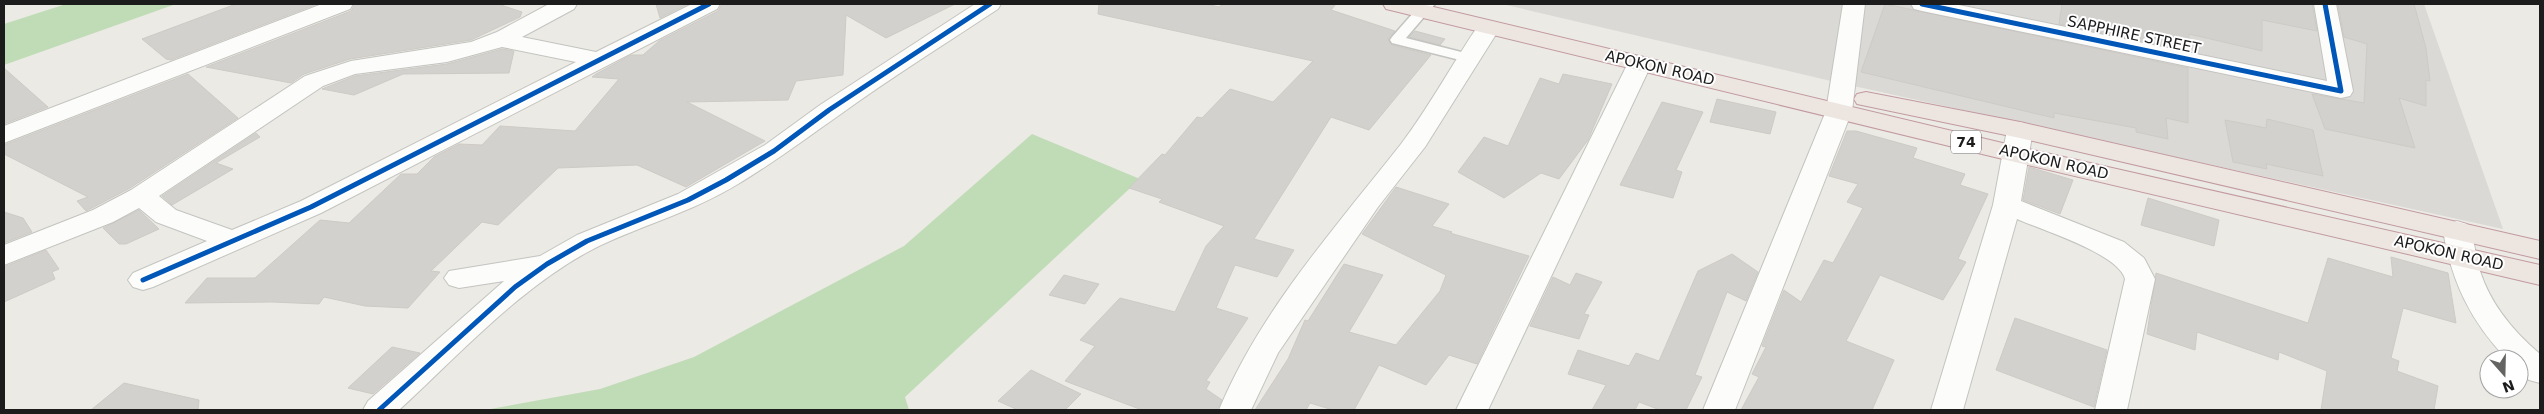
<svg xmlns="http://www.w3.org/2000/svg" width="2544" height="414" font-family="'DejaVu Sans',sans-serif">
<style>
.residential{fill:#dad9d6}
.forest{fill:#c0dcb7}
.building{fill:#d3d1cd;stroke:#cecbc5}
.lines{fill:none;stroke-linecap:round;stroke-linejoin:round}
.service-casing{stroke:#c3c3c0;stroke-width:3}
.minor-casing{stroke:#c3c3c0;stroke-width:2}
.trunk-casing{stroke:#c29aa0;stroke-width:2}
.service{fill:#fcfcfb;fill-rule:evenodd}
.minor{fill:#fcfcfb;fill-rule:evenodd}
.trunk{fill:#ece5e0;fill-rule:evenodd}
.cycleway-casing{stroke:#fff;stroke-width:8}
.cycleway{stroke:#0057b8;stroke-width:5}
.labels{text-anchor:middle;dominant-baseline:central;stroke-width:4;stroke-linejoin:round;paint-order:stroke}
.shield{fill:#fff;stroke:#606060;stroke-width:1}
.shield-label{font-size:14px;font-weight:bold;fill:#1c1c1c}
.street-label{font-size:15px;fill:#1c1c1c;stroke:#fff}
</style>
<rect width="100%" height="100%" fill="#ebeae4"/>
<!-- residential -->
<path class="residential" d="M1502,4H2424L2503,229L1831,81Z"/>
<!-- forest -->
<g class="forest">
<path d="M66,4H176L4,65V24Z"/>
<path d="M1032,134L1140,179L905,397L909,410H485L600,389L694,357L904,246Z"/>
</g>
<!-- building -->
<g class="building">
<path d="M236,4H317L171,60L166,59L142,39Z"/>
<path d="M355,4H498L522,12L520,17L471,40L350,59L304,74L291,83L206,67L351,11Z"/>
<path d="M656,4H688L660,18Z"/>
<path d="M722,4H955L886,38L846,15L843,75L796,81L788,100L687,102L765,141L686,187L637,165L558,168L498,225L482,222L431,271L440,272L408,308L365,306L324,297L319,304L272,302L185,303L207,278H255L320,220L349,223L401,174H417L434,157L459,144L482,145L500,126L575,131L619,79L592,77L596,74L631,55H643L659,41L718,11Z"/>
<path d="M1099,4H1206L1219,7L1223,4H1336L1331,10L1395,31L1388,39L1392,45L1431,55L1369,130L1331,117L1254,239L1294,250L1277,277L1235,265L1216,308L1248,318L1206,381L1210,382L1206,389L1222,400L1217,410H1142L1065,381L1095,346L1080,340L1120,298L1175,312L1206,246L1224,226L1159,202L1162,199L1129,188L1162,154L1165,155L1197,117L1202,118L1230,89L1273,102L1313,61L1098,14Z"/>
<path d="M1885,4L2188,68V123L2166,118L2168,139L2136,132V128L2054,113V118L1861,72Z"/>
<path d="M2062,4H2312L2317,31L2262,20V51L2189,34V51L2059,24Z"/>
<path d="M2338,4H2414L2426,48L2430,81L2426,80V106L2399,98L2415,148L2325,129L2312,94L2364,103L2367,44L2344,37Z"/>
<path d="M1415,31L1445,39L1440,45L1409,37Z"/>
<path d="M502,49L514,51L509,73L403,74L354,95L322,89L355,76L447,64Z"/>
<path d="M4,68L48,107L4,124Z"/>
<path d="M188,74L238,118L130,188L92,208L86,211L77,201L88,197L4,154V145Z"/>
<path d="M1563,74L1612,84L1588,140L1559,179L1541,173L1504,198L1458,172L1484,137L1508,146L1540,78L1559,84Z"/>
<path d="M1717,99L1776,112L1770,134L1710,122Z"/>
<path d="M1662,102L1703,112L1676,170L1682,172L1673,198L1620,185Z"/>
<path d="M2267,119L2313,130L2323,176L2266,164L2267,169L2233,162L2225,120L2266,128Z"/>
<path d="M1847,131H1856L1917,148L1913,158L1965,174L1960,185L1988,194L1958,259L1966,262L1943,300L1880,275L1846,341L1894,360L1872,410H1741L1759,377L1752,374L1766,347L1762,346L1784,290L1801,302L1824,260L1833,263L1863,208L1847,202L1858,184L1829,176Z"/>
<path d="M256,133L260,137L216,163L233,169L172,205L162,196Z"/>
<path d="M2029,167L2073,180L2060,214L2023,200Z"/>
<path d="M1396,187L1449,204L1432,226L1452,232L1450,233L1529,256L1477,364L1449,355L1426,385L1379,365L1354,410H1333L1310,403L1306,410H1255L1288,359L1305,320L1308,321L1344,264L1383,275L1349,332L1396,345L1440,291L1446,275L1362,234Z"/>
<path d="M2148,198L2219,220L2214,246L2141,225Z"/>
<path d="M139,210L159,229L126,244H119L103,228Z"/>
<path d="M4,212L23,218L32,232L4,243Z"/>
<path d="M46,250L59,269L52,272L55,279L4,302V267Z"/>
<path d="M1732,254L1758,272L1746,301L1727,292L1695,375L1702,377L1686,410H1660L1639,402L1635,410H1592L1606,385L1568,374L1578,350L1629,366L1636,353L1659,361L1698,271Z"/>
<path d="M2391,257L2448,273L2456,323L2403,308L2391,358L2399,361L2397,371L2438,386L2434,410H2321L2327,371L2279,352L2278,360L2197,332L2195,350L2147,334L2156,273L2308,323L2328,258L2393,277Z"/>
<path d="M1576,273L1602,282L1584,314L1589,315L1579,339L1530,326L1553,277L1570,285Z"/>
<path d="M1064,275L1099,284L1085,304L1049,295Z"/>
<path d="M2015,318L2107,350L2094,407L1996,370Z"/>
<path d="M392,347L420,353L373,394L348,388Z"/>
<path d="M1031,370L1081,394L1065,410H1018L998,401Z"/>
<path d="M124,383L199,400L198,410H91Z"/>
</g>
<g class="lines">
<!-- service casing -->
<g class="service-casing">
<path id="service" d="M1421,4H1435L1406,38L1473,55L1475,58L1473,61L1468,62L1392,43L1390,40L1392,37Z"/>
</g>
<!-- minor casing -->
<g class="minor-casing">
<g id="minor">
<path d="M322,4H353L350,9L4,143V126Z"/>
<path d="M549,4H577L574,9L522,37L596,52L692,4H720L717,9L321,213L153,287L143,290L133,287L128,280L133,273L207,241L156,222L139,208L113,222L4,265V245L93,210L131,190L305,76L351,61L471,42L497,32ZM502,47L576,62L301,201L232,230L176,210L159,196L323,86L355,74L447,62Z"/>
<path d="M975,4H1001L998,9C945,44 890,78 838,116C805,139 773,163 738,184C694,211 643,225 597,247C522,285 460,354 399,410H363L368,401L504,281L459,288L449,285L444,278L449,271L540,256L577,235L678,194L765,145L820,105Z"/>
<path d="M1843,4H1865L1852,111L1735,410H1703L1826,111Z"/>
<path d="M1911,4H1954L2327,81L2314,4H2336L2353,91L2350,96L2341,98L1922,11L1914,9Z"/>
<path d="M1488,21L1496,23L1500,28L1425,147L1378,207L1278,353L1251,410H1219C1260,311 1335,228 1401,144C1430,106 1453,62 1480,23Z"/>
<path d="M1640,56L1648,58L1652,63L1488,410H1456L1628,63L1632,58Z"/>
<path d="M2020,122L2029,125L2033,130L2021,201L2124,242L2144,258L2155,279L2127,410H2095L2125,279C2119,254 2042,230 2017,219L1963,410H1931L1993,205L2007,130L2011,125Z"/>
<path d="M2457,221L2467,224C2475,237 2475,256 2480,271C2491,305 2514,332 2540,354V383L2529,380L2519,371V359H2507C2471,322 2451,281 2443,230L2447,224Z"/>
</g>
</g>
<!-- trunk casing -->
<g class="trunk-casing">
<g id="trunk">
<path d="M1383,4H1421L2015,146L2540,265V285L2015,162L1386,9Z"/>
<path d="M1866,92L2020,122L2540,241V259L2020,138L1857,104L1854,99L1857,94Z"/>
</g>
</g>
<!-- service -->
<use href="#service" class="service"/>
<!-- minor -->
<use href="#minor" class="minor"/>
<!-- trunk -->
<use href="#trunk" class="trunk"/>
<!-- cycleway casing -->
<g class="cycleway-casing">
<g id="cycleway">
<path d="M1922,4L2341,91L2325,4"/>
<path d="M143,280L311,207L709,4"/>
<path d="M379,410L515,287L547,264L587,241L688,200L726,180L774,151L829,110L990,4"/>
</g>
</g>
<!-- cycleway -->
<use href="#cycleway" class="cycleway"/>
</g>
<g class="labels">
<!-- shield labels -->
<rect class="shield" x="1951" y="130.5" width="30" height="23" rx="4"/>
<g class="shield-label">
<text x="1966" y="142">74</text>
</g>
<!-- street labels -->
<g class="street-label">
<text transform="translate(2134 35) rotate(12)">SAPPHIRE STREET</text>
<text transform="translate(1660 68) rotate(13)">APOKON ROAD</text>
<text transform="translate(2054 162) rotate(13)">APOKON ROAD</text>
<text transform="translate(2449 253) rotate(13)">APOKON ROAD</text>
</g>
</g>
<!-- border -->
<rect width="2544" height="414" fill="none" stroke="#1c1c1c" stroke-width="10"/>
<!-- north arrow -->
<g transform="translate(2504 374) rotate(160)"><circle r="24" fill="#ffffff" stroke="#a4a4a4"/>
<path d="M0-4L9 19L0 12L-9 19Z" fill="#646462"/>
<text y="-8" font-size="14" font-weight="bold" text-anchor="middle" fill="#1c1c1c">N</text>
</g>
</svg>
